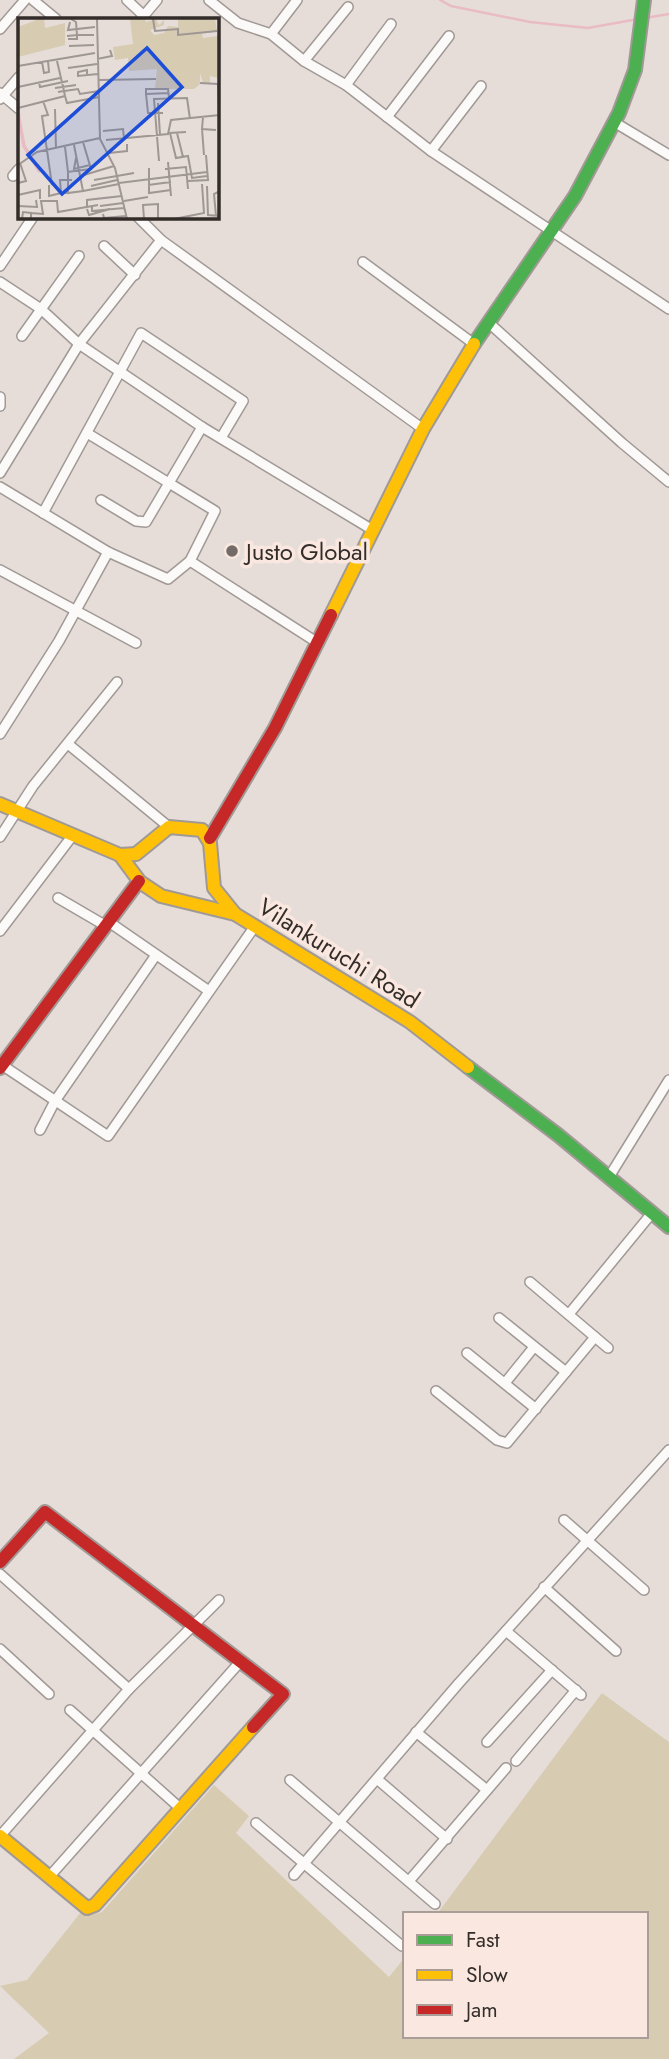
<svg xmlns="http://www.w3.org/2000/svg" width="669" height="2059" font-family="Jost,sans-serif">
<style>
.green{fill:#d7cbb2}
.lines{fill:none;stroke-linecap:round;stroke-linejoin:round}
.stream{stroke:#e9bbc3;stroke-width:2.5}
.street-casing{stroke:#a09995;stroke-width:12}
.fast-casing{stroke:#a09995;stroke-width:16}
.slow-casing{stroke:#a09995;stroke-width:16}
.jam-casing{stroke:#a09995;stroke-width:16}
.street{stroke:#fbfaf9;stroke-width:9}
.fast{stroke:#4caf50;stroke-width:12}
.slow{stroke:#ffc107;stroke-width:12}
.jam{stroke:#c62828;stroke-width:12}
.poi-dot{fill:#726b67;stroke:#fae8e0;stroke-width:2.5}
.labels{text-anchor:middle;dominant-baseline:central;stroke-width:7;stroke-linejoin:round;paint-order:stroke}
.poi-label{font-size:24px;fill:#332d2a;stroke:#fae8e0;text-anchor:start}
.street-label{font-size:24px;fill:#332d2a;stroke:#fae8e0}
.inset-river{fill:none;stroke:#e9bbc3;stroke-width:3.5}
.inset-road{fill:none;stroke:#9e9793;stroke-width:2}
.view{fill:#1d4ed8;fill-opacity:0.15;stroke:#1d4ed8;stroke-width:3.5}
.inset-edge{fill:none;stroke:#332d2a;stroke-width:3.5}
</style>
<rect width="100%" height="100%" fill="#e6ddd9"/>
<!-- green -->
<path class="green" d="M602,1693L669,1742V2059H14L49,2033L0,1986L27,1980L81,1912L90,1915L102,1912L214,1785L249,1816L236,1833L389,1977L405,1957V2036H646V1914H437Z"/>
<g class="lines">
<!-- stream -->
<g class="stream">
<path d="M440,0L451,6L530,22L588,28L638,19"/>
<path d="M645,18L669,14"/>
</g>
<!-- street casing -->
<g class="street-casing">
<g id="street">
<path d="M33,0L56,19"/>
<path d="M127,0L144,16"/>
<path d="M209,0L238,23L271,34L304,61L346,85L431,151L669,309"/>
<path d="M141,19L157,0"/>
<path d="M0,29L25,0"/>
<path d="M271,34L297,0"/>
<path d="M304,61L348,7"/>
<path d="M346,85L391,24"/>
<path d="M0,93L19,109"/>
<path d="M0,99L19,77"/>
<path d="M387,117L449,36"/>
<path d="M614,122L669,155"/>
<path d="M431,151L481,86"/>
<path d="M13,176L19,169"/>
<path d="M138,217L161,240"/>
<path d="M104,246L135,275"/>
<path d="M363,262L474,344"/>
<path d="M0,266L33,217"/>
<path d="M0,282L41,309L79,344L202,427L371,529"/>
<path d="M488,322L622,443L669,482"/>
<path d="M22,336L79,256"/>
<path d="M0,397V406"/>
<path d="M87,433L169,483L146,522L136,521L101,500"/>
<path d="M0,473L79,344L161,240L423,429"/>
<path d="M0,487L108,552L168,579L190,561L318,643"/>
<path d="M43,513L141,333L243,401L221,438"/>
<path d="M190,561L215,511L169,483L202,427"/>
<path d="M0,570L136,643"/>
<path d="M0,734L59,641L108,552"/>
<path d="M68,744L169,827"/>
<path d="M0,837L33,786L117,682"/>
<path d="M58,898L106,926"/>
<path d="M109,922L209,991"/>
<path d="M0,931L73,835"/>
<path d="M2,1065L108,1136L255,926"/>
<path d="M40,1130L55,1101L156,955"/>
<path d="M609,1177L669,1080"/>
<path d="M530,1282L608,1348"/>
<path d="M569,1314L652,1213"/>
<path d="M499,1318L566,1372"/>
<path d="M467,1353L536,1409"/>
<path d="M505,1383L534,1347"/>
<path d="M436,1391L497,1440L507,1443L595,1337"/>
<path d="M564,1520L644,1590"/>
<path d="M0,1574L129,1689L0,1836"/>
<path d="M544,1587L616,1651"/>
<path d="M506,1631L581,1695"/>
<path d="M0,1649L49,1694"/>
<path d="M129,1689L219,1600"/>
<path d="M70,1710L180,1808"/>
<path d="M416,1732L487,1790"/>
<path d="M487,1742L552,1670"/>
<path d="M516,1761L576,1690"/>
<path d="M377,1779L447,1839"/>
<path d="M290,1780L435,1904"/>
<path d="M256,1823L402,1946"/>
<path d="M294,1875L459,1683L669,1450"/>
<path d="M49,1877L240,1662"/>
<path d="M409,1881L506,1768"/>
</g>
</g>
<!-- fast casing -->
<g class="fast-casing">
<g id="fast">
<path d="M474,344L575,196L619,113L635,70L644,0"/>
<path d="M468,1067L558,1135L669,1227"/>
</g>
</g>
<!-- slow casing -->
<g class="slow-casing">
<g id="slow">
<path d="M331,615L423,429L474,344"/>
<path d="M0,804L120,855L136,854L169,827L202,830L210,843L214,888L235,914L410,1022L468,1067"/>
<path d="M120,855L140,882L161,896L235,914"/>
<path d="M0,1836L87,1908L95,1905L253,1727"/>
</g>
</g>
<!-- jam casing -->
<g class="jam-casing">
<g id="jam">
<path d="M210,838L275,728L331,615"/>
<path d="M0,1068L139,881"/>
<path d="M0,1562L45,1512L283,1694L253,1727"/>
</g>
</g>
<!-- street -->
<use href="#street" class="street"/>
<!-- fast -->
<use href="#fast" class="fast"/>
<!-- slow -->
<use href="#slow" class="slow"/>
<!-- jam -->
<use href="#jam" class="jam"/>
</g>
<!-- markers -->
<circle class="poi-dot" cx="232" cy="551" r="7"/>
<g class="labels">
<!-- poi labels -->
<g class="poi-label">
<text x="246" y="551">Justo Global</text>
</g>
<!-- street labels -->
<g class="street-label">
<text transform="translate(339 953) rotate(32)">Vilankuruchi Road</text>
</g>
</g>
<!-- overview -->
<g transform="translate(18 18)">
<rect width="201" height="201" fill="#e6ddd9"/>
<path d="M21,1H26L27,10L47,5V27L0,39V9ZM112,1H127L128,4L138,1L141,7L146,2V7L132,12L136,17L146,15L150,8L160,9V1H197L199,13L184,16L185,20L200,18V60L192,58V65H185L182,55V66L176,71H137L139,51L111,53L110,40L97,42L95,29L115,26Z" fill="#d7cbb2"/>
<path class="inset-river" d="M0,95L6,128L22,154"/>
<path class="inset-road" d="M53,1L58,4L59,17H76M79,1L82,121L97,150L109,201M135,1L137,13L160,11V17L199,13M52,4L50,12L77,9M49,18L59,17V21H50M51,28L76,27M79,41L94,38L92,32M39,43L46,73L40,74M24,44L26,55L31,54L30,43M0,48L77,35M50,50L79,46M69,56V52L60,54V58L80,56M81,62L138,61M21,64L22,69L50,63M182,65L200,66L201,97M0,69L42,60M37,70L58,67M128,76V71H150L151,80M128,76L130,95H145M128,76L151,75M47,78L46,73L60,71L62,76L81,73M25,83L30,97L24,98L34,167M140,85L142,117M0,90L47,78L49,85L81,79M37,91L38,131M185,99L184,111L198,112M184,111L186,137M85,113L105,111L106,120M168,114L152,115L158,140L170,138L174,160L189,158M159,115L165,139M88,122L150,116L153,102L202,97M56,127L65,173L101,166M47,129L50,154L73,151L65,124M91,135L109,133V126M58,140L56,151L72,147M141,143L136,81L169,80L172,101M150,144L153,178M0,147L19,134L82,120M131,150V175L153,172M147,151L168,149L170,171M50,154V175L65,173M66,157L96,148M76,162L116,155M170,163L190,162L188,137M0,165L8,163L2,145M101,165L189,154M31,167V178L43,175M130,167L153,164M73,168L99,162M189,168L190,197L202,198M50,175H43L42,162H54M0,177L22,172V181M106,183L130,179M0,188L19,189L18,182M69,188V182L104,178M74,188V193L106,190M82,188L105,185M69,191L71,197L92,191M13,195L25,196L23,183H39L40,194L80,187M85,196L86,200L108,198M198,198L196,176L202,173M4,201L5,194L13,195V201M126,201L125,187L140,186V201M156,201L186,195L184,166"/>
<path class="view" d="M129,30L164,69L44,176L10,137Z"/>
<rect width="201" height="201" class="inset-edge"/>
</g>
<!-- legend -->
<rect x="403" y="1912" width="245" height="126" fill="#fae8e0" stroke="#aa9d97" stroke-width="2"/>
<rect x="417" y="1935" width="35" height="10" fill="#4caf50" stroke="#aa9d97" stroke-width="2"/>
<text x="466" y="1947" font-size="21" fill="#332d2a">Fast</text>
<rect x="417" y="1970" width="35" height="10" fill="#ffc107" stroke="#aa9d97" stroke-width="2"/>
<text x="466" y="1982" font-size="21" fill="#332d2a">Slow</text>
<rect x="417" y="2005" width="35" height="10" fill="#c62828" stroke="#aa9d97" stroke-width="2"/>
<text x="466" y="2017" font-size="21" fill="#332d2a">Jam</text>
</svg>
